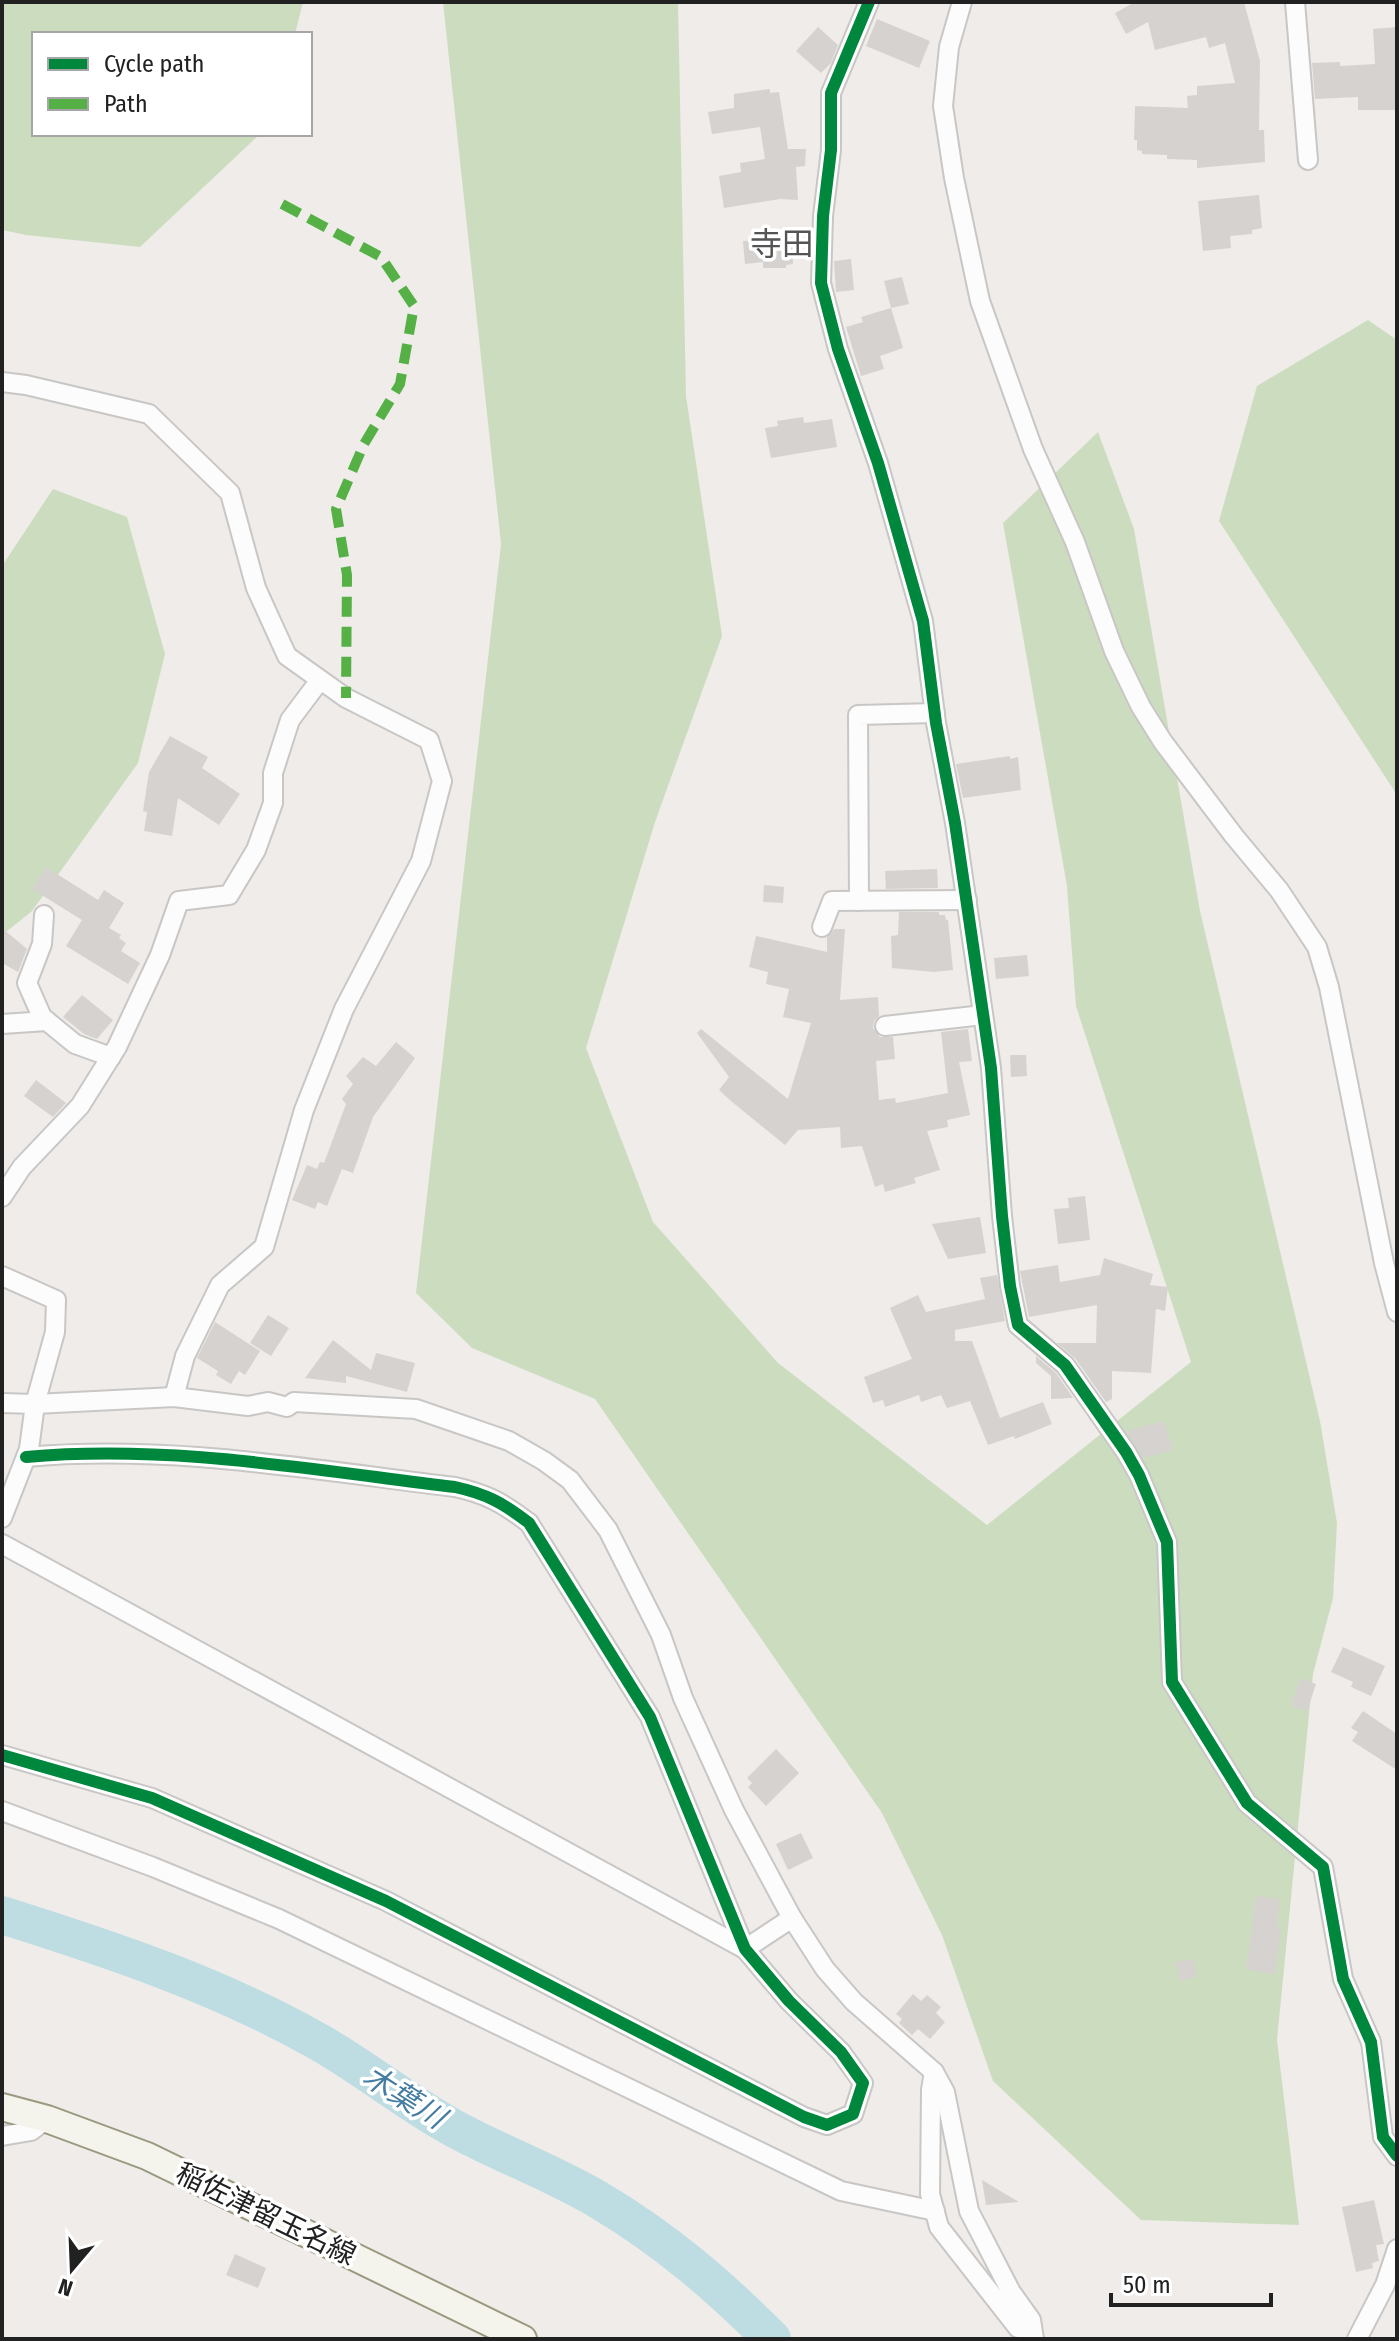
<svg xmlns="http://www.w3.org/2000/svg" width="1399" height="2341" font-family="'Fira Sans Condensed','Noto Sans JP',sans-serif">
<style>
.forest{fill:#ccddbf}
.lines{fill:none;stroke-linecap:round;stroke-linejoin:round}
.river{stroke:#bddde2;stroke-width:38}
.building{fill:#d6d2d0}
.minor-casing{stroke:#c8c7c5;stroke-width:22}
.secondary-casing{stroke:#9a9980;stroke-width:30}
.minor{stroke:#fdfcfc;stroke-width:18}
.secondary{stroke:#f4f4ec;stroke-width:26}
.quiet{stroke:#55b145;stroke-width:10;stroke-dasharray:20 10;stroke-linecap:butt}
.cycleway-casing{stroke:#fff;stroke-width:17}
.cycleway{stroke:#00873e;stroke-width:12}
.labels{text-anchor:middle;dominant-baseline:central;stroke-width:7;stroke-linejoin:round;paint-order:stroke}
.street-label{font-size:28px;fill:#212121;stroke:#fff}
.water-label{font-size:30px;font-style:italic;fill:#457ca3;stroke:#fff}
.quarter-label{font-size:32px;fill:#545454;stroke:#fff}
</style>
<rect width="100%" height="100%" fill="#efece9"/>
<!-- forest -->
<g class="forest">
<path d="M2,2H303L295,34H34V134H260L140,247L26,235L2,230Z"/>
<path d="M443,2H678L686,396L722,636L655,822L586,1048L653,1222L778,1363L987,1525L1191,1362L1076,1006L1067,886L1003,523L1098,432L1134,529L1200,911L1320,1421L1337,1523L1333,1598L1313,1674L1277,2040L1299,2225L1141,2220L993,2081L942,1935L882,1813L595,1399L472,1348L416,1293L501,544Z"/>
<path d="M1368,320L1397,340V795L1219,521L1257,386Z"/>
<path d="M53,489L127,517L165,654L138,763L32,911L2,935V566Z"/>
</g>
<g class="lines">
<!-- river -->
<path class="river" d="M2,1915C110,1949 218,1985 317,2041C365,2068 407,2103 455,2129C503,2155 556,2174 602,2202C667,2241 719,2286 772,2339"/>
</g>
<!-- building -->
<g class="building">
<path d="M1135,2H1244L1260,61L1259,130H1264L1265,162L1197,168V160L1167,159V155L1142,154V151L1137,150V140H1134L1135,106L1188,108L1187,96L1197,95V86L1235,83L1225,43L1209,48L1206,37L1155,50L1148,22L1126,34L1115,13Z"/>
<path d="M877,19L930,41L919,68L866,46Z"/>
<path d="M818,27L838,45L831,63L821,73L796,51Z"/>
<path d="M1397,27V110H1358V97L1315,99L1312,63L1340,62V66L1375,64L1373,29Z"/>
<path d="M770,89V93L779,92L788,149H806L805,166L796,167L798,200L780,199L724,208L719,176L741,172L740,163L765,159L760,127L712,134L708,112L734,108V94Z"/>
<path d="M1259,195L1262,228L1252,230V234L1230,236L1231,248L1203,251L1198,201Z"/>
<path d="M792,239L793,264L786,265V268H763V262L745,264L743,241Z"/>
<path d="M851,259L854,290L836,292L834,261Z"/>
<path d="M902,277L909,304L891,308L884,281Z"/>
<path d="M891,308L903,348L880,356L884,369L861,376L846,327L863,322L861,317Z"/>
<path d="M803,417L804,423L832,419L837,447L771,458L765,428L778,426L777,421Z"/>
<path d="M170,736L208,757L202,768L240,794L219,825L178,798L172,836L144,831L147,812L143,811L149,772Z"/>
<path d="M1010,756V759L1018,757L1021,790L963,798L956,764Z"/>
<path d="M46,867L98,900L104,890L124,903L109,928L121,935L119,938L126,943L121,951L140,963L128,984L66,946L82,920L32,889Z"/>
<path d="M937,869L938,888L886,889L885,871Z"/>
<path d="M764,885L784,887L783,903L763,902Z"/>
<path d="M899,912H939V915H945L946,920H948L953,970L934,972L892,968L891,936L898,935Z"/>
<path d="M2,928L27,949L18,972L2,963Z"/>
<path d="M834,929H845L840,1000L878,997L879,1016L874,1021L873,1028L880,1037H893L895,1059L876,1061L879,1100L895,1098L896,1103L948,1093L941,1032L968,1029L972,1061L959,1062L970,1115L947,1120L948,1127L927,1131L940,1170L914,1178L916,1183L885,1192L883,1184L875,1187L862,1146L841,1148L840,1127L798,1130L785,1145L731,1101L719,1090L729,1077L697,1033L701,1029L788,1099L811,1023L783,1017L789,989L766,984L768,972L749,967L756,936L827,952V937Z"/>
<path d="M1027,955L1029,976L996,979L994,958Z"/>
<path d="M82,995L113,1020L97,1039L84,1034L63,1017Z"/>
<path d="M396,1042L415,1058L373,1117L353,1173L342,1169L327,1206L318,1202L315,1209L292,1200L307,1165L317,1169L320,1162L324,1163L346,1104L342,1099L353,1084L346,1076L363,1057L376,1066Z"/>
<path d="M1010,1055H1026L1027,1076L1011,1077Z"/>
<path d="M36,1080L66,1103L53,1117L24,1096Z"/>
<path d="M1085,1196L1090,1240L1058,1244L1054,1209L1069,1208L1068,1198Z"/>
<path d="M980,1217L986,1253L948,1259L932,1224Z"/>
<path d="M1104,1258L1153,1274L1150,1285L1168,1287L1165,1311L1156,1309L1151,1373L1112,1371V1399L1106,1402L1075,1358L1057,1343H1096L1097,1305L1029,1317L1020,1271L1058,1265L1060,1282L1100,1275Z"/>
<path d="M997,1275L1005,1321L955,1330V1341H972L1000,1418L1043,1402L1052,1424L1015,1439L1014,1436L988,1445L970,1401L947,1408L941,1395L921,1402L919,1395L885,1407L883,1400L873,1403L864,1377L912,1359L890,1308L918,1295L926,1312L985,1299L980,1278Z"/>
<path d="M268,1315L289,1328L271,1356L250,1343Z"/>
<path d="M215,1322L260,1351L245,1375L239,1371L231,1384L216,1375L218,1371L197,1358Z"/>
<path d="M333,1340L371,1370L376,1353L415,1363L407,1392L346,1376V1383L305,1378Z"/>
<path d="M1036,1356L1056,1373L1073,1398L1051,1399V1376L1036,1363Z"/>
<path d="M1164,1421L1173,1450L1143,1458L1126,1431Z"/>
<path d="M1343,1647L1385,1666L1371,1696L1351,1687L1353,1682L1331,1672Z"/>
<path d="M1300,1678L1316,1684L1307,1711L1291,1706Z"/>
<path d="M1363,1711L1397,1734V1770L1352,1741L1358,1732L1351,1728Z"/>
<path d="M776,1749L799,1773L766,1806L748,1787L752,1783L747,1778Z"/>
<path d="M801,1833L813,1858L788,1870L776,1844Z"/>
<path d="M1256,1896L1280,1899L1277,1927H1281L1275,1974L1246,1970Z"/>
<path d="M1193,1959L1197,1977L1179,1981L1175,1962Z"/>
<path d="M913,1994L921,2001L927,1995L941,2007L936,2013L945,2022L930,2039L918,2029L912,2035L899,2023L902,2019L896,2014Z"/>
<path d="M982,2180L1019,2202L986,2205Z"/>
<path d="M1374,2200L1384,2244L1376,2245L1379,2261L1372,2263L1373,2268L1356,2272L1342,2207Z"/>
<path d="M235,2254L266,2268L258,2288L226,2275Z"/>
</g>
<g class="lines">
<!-- minor casing -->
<g class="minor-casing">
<g id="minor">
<path d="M869,2L831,93V150L823,216L821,283L838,349L878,463L923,621L936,723L955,823L991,1068L1002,1216L1010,1286L1018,1325L1065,1365L1126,1452L1139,1475L1167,1542L1172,1682L1247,1803L1323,1867L1343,1979L1371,2042L1383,2137L1397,2156"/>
<path d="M962,2L949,47L943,106L954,178L980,301L1033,449L1075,542L1114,651L1141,707L1163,742L1234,836L1279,890L1317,947L1329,987L1384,1263L1397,1312"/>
<path d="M1295,2L1308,160"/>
<path d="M2,382L26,385L149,414L230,493L256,588L287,656L346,698L429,740L442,781L421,861L344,1009L304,1110L264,1247L220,1285L185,1356L174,1397"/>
<path d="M859,901L858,715L935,713"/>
<path d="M44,915L42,944L27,983L42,1017L75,1044L111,1057"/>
<path d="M822,927L832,901L967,900"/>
<path d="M2,1024L47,1021"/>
<path d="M885,1026L983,1015"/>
<path d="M2,1197L22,1167L80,1106L117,1047L160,955L179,901L229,895L256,850L273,803V773L290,720L320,680"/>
<path d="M2,1276L56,1300L55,1332L35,1404L29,1449L2,1518"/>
<path d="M2,1403L35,1404L174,1397L248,1406L268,1402L287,1407L294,1402L416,1409L509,1441L544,1461L570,1480L608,1530L661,1635L683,1698L734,1810L792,1918L825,1969L854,2002L934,2072L945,2092L969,2211L1011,2292L1031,2320L1034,2339"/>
<path d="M2,1544L745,1949L792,1918"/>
<path d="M2,1755L152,1798L386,1901L804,2117L827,2125L853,2114L863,2083L841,2052L789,2001L745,1949L650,1717L529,1523C503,1503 487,1494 455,1487C313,1470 170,1444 26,1457"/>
<path d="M2,1811L153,1867L279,1919L841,2191L935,2211"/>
<path d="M934,2072L931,2090L930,2194L939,2227L1018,2328L1032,2329"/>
<path d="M2,2136L31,2131L47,2119"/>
<path d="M1357,2339L1385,2285L1397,2249"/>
</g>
</g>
<!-- secondary casing -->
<g class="secondary-casing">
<path id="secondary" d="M2,2107L47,2119L147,2156L523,2339"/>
</g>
<!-- minor -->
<use href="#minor" class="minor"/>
<!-- secondary -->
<use href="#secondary" class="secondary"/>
<!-- quiet -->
<path class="quiet" d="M282,204L381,257L414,306L400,384L364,444L336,509L347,575L346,698"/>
<!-- cycleway casing -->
<g class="cycleway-casing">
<g id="cycleway">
<path d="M869,2L831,93V150L823,216L821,283L838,349L878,463L923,621L936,723L955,823L991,1068L1002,1216L1010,1286L1018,1325L1065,1365L1126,1452L1139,1475L1167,1542L1172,1682L1247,1803L1323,1867L1343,1979L1371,2042L1383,2137L1397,2156"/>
<path d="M2,1755L152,1798L386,1901L804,2117L827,2125L853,2114L863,2083L841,2052L789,2001L745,1949L650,1717L529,1523C503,1503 487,1494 455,1487C313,1470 170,1444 26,1457"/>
</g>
</g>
<!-- cycleway -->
<use href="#cycleway" class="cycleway"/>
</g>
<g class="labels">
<!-- street labels -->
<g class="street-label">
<text transform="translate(266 2214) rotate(26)">稲佐津留玉名線</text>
</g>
<!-- water labels -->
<g class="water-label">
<text transform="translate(404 2097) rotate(32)">木葉川</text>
</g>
<!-- quarter labels -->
<g class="quarter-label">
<text x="782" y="244">寺田</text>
</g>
</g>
<!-- border -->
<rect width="1399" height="2341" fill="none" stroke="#212121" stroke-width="8"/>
<!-- legend -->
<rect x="32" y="32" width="280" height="104" fill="#ffffff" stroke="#a6a6a6" stroke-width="2"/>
<rect x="48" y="58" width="40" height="12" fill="#00873e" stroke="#a6a6a6" stroke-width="2"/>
<text x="104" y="72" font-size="24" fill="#212121">Cycle path</text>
<rect x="48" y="98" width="40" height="12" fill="#55b145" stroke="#a6a6a6" stroke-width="2"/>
<text x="104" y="112" font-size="24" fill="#212121">Path</text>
<!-- north arrow -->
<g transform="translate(72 2269) rotate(199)" stroke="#ffffff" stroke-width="6" paint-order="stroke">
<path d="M0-6L14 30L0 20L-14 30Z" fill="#212121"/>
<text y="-12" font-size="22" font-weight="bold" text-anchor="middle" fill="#212121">N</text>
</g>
<!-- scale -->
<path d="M1111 2293v12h160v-12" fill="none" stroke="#212121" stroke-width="4"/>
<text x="1123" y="2293" font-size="24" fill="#212121" stroke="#ffffff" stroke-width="6" paint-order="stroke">50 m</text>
</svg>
